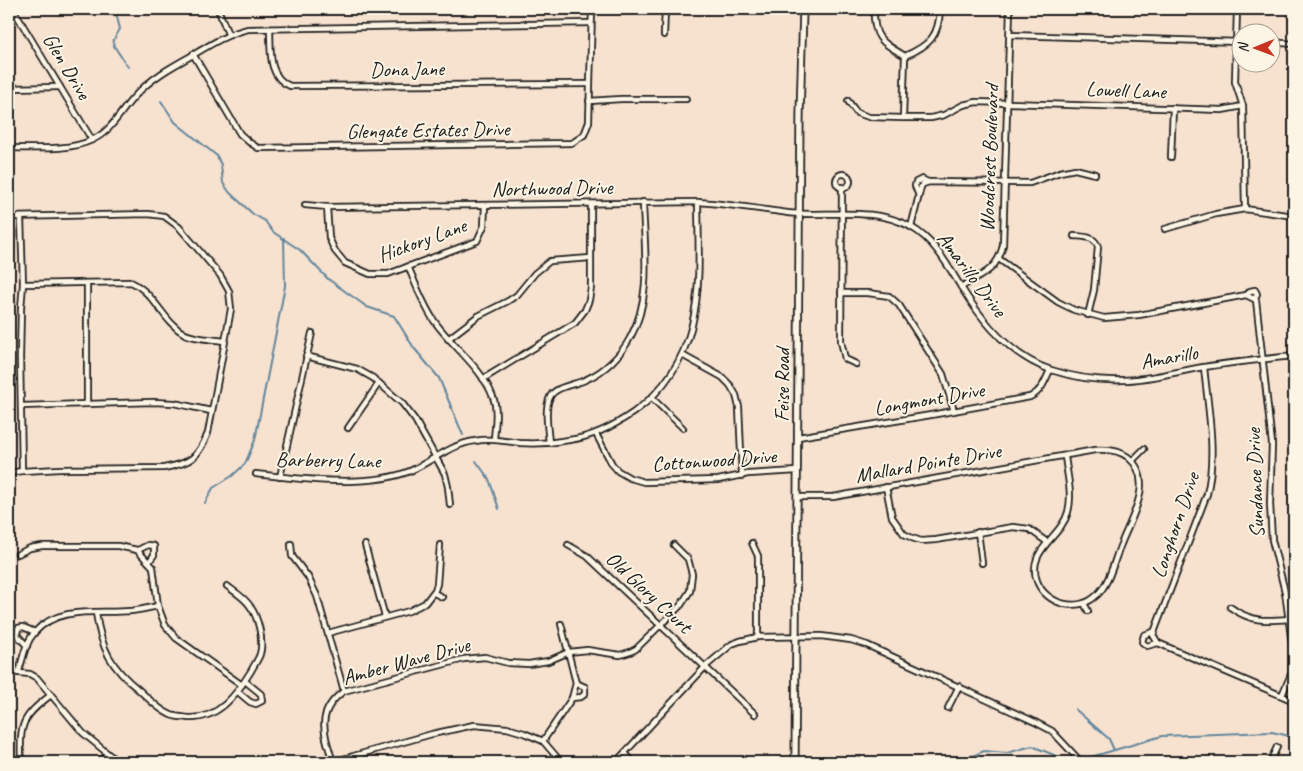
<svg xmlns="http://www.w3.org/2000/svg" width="1303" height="771" font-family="Caveat,sans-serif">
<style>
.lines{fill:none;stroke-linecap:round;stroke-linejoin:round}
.stream{stroke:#63869c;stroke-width:2}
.street-casing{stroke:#1c1c1c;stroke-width:8}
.secondary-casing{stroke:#1c1c1c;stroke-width:9}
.street{stroke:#fcf5e5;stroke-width:4.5}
.secondary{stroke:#fcf5e5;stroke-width:5.5}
.labels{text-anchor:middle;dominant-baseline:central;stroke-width:4;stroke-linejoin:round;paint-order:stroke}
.street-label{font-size:21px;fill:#1c1c1c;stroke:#fcf5e5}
</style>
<rect width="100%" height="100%" fill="#f7e2d0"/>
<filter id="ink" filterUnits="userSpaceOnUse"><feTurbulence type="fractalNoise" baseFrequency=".02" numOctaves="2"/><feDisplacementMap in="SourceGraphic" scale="10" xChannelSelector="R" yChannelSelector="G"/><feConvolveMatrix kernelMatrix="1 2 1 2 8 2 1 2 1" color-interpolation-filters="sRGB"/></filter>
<g filter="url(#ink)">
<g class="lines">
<!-- stream -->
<g class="stream">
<path d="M115,9L120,29L113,41L114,46L128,67"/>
<path d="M161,101L175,122L217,156L221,165L223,183L230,193L253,214L265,221L273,232L300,250L328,279L367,307L394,316L414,348L439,378L463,435"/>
<path d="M476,461L489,479L499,509"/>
<path d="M205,503L213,488L232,476L245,464L255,440L285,286L284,238"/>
<path d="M1075,709L1109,739L1114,750"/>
<path d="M1091,757L1162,736L1272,732L1294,737"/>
<path d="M959,762L984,751L1007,753L1032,746L1054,755L1063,762"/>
</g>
<!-- street casing -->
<g class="street-casing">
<g id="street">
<path d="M13,9L92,140"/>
<path d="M218,9L228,34"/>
<path d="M874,9C873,38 881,42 905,56"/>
<path d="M1237,9L1235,82L1243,106L1245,209"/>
<path d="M270,29C271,49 267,77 290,86L589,84"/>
<path d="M664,35L665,9"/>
<path d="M1010,35L1240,42"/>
<path d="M1270,42L1294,44"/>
<path d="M193,54L240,134L249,142L258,148L572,143L584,135L589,122L592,9"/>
<path d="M9,88L60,87"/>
<path d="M589,101L621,99H686"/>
<path d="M848,101L857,113L869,117L903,118H931L944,115L963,105L976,102L1222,110L1243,106"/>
<path d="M903,118L905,56C930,45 939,36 940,9"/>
<path d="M9,148C34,148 70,151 92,140C112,131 120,112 134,97C151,78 171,67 193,55C211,44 227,34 248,29L591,23"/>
<path d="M1171,157L1173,108"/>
<circle cx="843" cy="181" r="7"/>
<path d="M842,187L841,341L845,359L856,364"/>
<path d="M919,196L915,186L916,182L922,179L928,182"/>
<path d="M305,205L327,207L698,202C728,204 758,209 788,213C828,217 874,206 911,227C934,240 947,264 961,287C982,321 1011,357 1051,370C1073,377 1099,381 1122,380C1149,380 1178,371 1204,367C1234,362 1264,359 1294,356"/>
<path d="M327,207L329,238L335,251L345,263L370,274H388L477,241L484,226L485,205"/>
<path d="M9,217L148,214L164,216L179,227L220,275L229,291L231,309L208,433C198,458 191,463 164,468L60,469L22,471L9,473"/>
<path d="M21,217L23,284L21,308L20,357L22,471"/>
<path d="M911,227L921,187L923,184L929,182L1030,183L1060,172L1075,169L1095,174"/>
<path d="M1165,229L1216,214L1245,209L1294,216"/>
<path d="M1074,236C1084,237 1095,236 1098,247L1094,290L1088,315"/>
<path d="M999,259L1058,302L1074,310L1104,318L1139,315L1246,295L1256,300L1272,444L1270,504L1272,540L1285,592L1293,651L1292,672L1282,695"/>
<path d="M408,266C416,285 423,305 435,322C452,346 483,369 493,397C498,410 495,426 494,439"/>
<path d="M87,283V404"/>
<path d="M23,284L131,282C156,294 163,322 185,334C196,339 212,339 224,341"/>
<path d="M961,287C981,275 998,270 1003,245L1010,9"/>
<path d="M841,293H868L889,296L899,305L943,374L954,411"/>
<path d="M1247,295L1250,291L1255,290L1257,294L1255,298"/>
<path d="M448,339L478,316L508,301L517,295L535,273L550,261L591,258"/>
<path d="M682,355L722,377L730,385L736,395L739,407L742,476"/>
<path d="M306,356L357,369L373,378L402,403L415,420L445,474L448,487L450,505"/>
<path d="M1204,367C1208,409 1217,453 1207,494L1153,635L1158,643L1294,701"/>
<path d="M483,379L575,323L585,310L589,300L591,287V204"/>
<path d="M652,398L683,428"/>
<path d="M21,406L153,402L174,403L211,411"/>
<path d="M348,428L379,383"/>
<path d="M596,434L612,464L618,471L630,478L644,482L718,480L748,474L797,471"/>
<path d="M798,437L931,415L1030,397C1042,391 1045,381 1050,370"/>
<path d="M549,443C548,430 544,409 550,397C555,386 576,385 587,379C605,371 621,355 630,338C653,298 644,246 643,202"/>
<path d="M1132,461L1144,449"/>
<path d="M256,474C301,479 368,488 410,471C431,462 451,444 475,441C490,438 505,441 520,443C536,444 553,443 569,440C593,437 614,426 634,412C707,359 699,281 698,202"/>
<path d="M280,477L312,333"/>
<path d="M886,487L892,517L904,534L912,538L921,541L936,540L1013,527L1029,529L1047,542"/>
<path d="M797,497H833L1095,450C1107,449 1119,450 1128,457C1156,480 1131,518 1121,544C1114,560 1110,583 1097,595C1079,613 1046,605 1037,581C1026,550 1061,538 1068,512C1073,494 1067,475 1065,456"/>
<path d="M978,532L982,563"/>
<path d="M752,543L758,556V637"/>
<path d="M291,544L292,556L308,577L317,596L344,691"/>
<path d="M365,545L385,617"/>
<path d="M568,545L587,556L755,714"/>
<path d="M138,550L148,545L154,546V555L149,562"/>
<path d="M18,554L30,548L42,546H118L137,550L153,567L158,606L165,625L176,638L242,685"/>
<path d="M434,593L442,597"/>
<path d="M1084,603L1088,611"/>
<path d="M1230,607C1251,622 1264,621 1289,619"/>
<path d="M96,613C101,648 111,668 139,690C148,698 158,709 169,714C174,717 182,717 188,718C218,720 237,694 251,671C254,665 258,660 260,654C264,640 258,617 250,606C245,598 235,592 227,586"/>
<path d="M1153,632L1144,635L1142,642L1147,646L1158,643"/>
<path d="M328,633L409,611L425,603L435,590L437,584L440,545"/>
<path d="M27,646L17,635L18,628L23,627L35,632"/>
<path d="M19,671C23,658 25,643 35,632C59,605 99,614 131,611C140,610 149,608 158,606"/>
<path d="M9,672L30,674L37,678L83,733L118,762"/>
<path d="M238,692L250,702L256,704L262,701L261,694L245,681"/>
<path d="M572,698L581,697L585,694V687L576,683"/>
<path d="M948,708L959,686"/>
<path d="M543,741L572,698L576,683L561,624"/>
<path d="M625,753L633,762"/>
<path d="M21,762C20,725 20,718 51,695"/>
<path d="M101,762L107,754"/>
<path d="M332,762L432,734L474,725L507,728L524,733L543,741L561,762"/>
<path d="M333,762C324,733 315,712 344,691L464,659L485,657L508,663L529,664L548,661L569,652L587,650L620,655L630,652L636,649L681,605L690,591L692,574L688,559L674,545"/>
<path d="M616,762L706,666L732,644L740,641L758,637L821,636L851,640L867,645L1035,722L1052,731L1081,762"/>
<path d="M1270,762L1277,747"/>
</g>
</g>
<!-- secondary casing -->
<g class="secondary-casing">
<path id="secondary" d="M795,762L800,114L803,9"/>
</g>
<!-- street -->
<use href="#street" class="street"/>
<!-- secondary -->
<use href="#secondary" class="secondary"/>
</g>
</g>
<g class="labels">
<!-- street labels -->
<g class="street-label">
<text transform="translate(67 66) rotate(59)">Glen Drive</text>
<text transform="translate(407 69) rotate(-1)">Dona Jane</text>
<text transform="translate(1126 90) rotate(2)">Lowell Lane</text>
<text transform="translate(428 130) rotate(-1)">Glengate Estates Drive</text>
<text transform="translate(989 158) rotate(-88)">Woodcrest Boulevard</text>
<text transform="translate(552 188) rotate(-1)">Northwood Drive</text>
<text transform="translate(422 240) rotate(-20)">Hickory Lane</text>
<text transform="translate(972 274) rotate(53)">Amarillo Drive</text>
<text transform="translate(1169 357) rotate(-10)">Amarillo</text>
<text transform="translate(782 385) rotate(-90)">Feise Road</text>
<text transform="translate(929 399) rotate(-10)">Longmont Drive</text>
<text transform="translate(328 460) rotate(1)">Barberry Lane</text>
<text transform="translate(714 460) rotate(-4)">Cottonwood Drive</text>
<text transform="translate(928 463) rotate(-10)">Mallard Pointe Drive</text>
<text transform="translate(1255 483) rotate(-92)">Sundance Drive</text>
<text transform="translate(1175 525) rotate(-71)">Longhorn Drive</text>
<text transform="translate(649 592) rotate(43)">Old Glory Court</text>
<text transform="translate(406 661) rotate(-15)">Amber Wave Drive</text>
</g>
</g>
<!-- margin -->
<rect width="1303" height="771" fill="none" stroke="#fcf5e5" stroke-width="30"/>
<rect x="15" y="15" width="1273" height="741" fill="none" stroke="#1c1c1c" stroke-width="2" filter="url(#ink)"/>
<!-- north arrow -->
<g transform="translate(1256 48) rotate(269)"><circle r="24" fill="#fcf5e5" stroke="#a29e95"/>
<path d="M0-4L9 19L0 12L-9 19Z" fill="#c8321e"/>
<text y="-8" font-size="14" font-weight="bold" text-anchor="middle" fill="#1c1c1c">N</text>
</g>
</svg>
